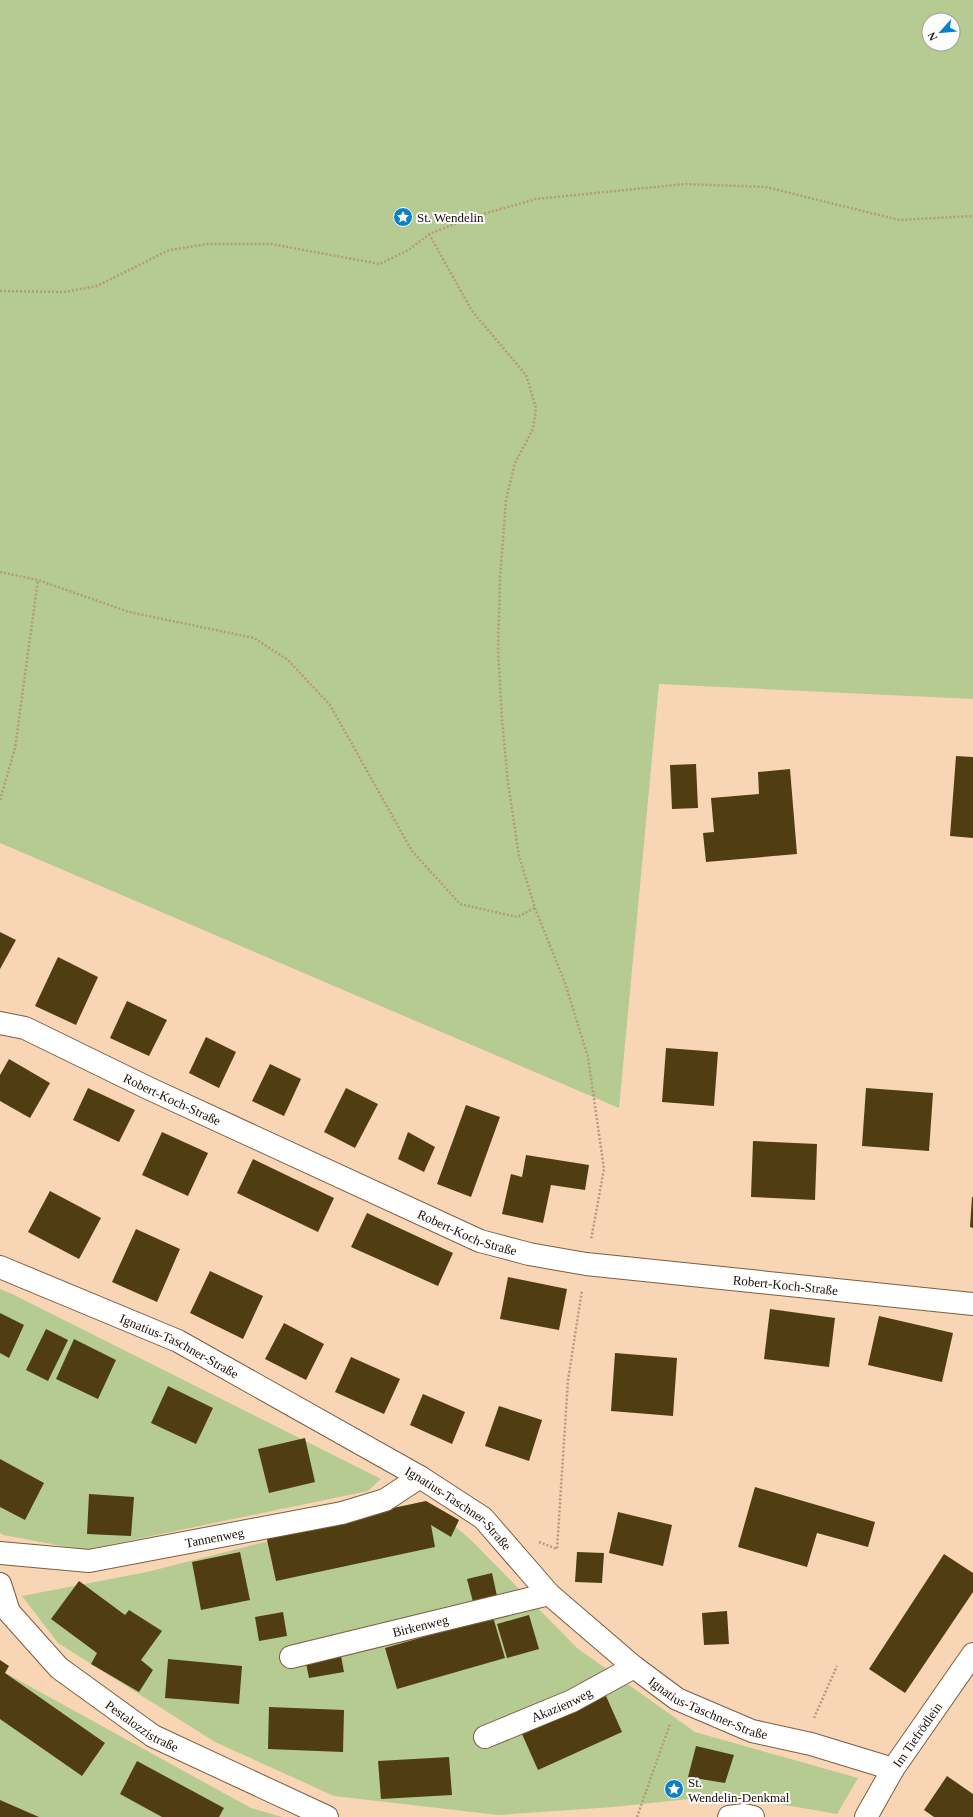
<svg xmlns="http://www.w3.org/2000/svg" width="973" height="1817" font-family="'Times New Roman',serif">
<style>
.green{fill:#b5cb91;fill-rule:evenodd}
.building{fill:#503e12}
.lines{fill:none;stroke-linecap:round;stroke-linejoin:round}
.minor-casing{stroke:#7b5e41;stroke-width:24}
.path{stroke:#b59980;stroke-width:2.5;stroke-dasharray:2 2;stroke-linecap:butt}
.minor{stroke:#fff;stroke-width:22}
.labels{text-anchor:middle;dominant-baseline:central;stroke-width:4;stroke-linejoin:round;paint-order:stroke}
.poi-label{font-size:13px;fill:#1b0f05;stroke:#fdfdfd;text-anchor:start}
.street-label{font-size:13px;fill:#1b0f05;stroke:#fdfdfd}
</style>
<rect width="100%" height="100%" fill="#f8d5b5"/>
<!-- green -->
<g class="green">
<path d="M0,0H973V699L659,684L619,1108L0,843ZM929,20H953V44H929Z"/>
<path d="M0,1289L12,1294L381,1479L368,1491L84,1550L3,1535L0,1533Z"/>
<path d="M426,1501L473,1542L577,1648L695,1732L858,1778L837,1814L727,1795L613,1807L498,1815L334,1796L215,1742L58,1643L22,1596L147,1572Z"/>
<path d="M0,1670L251,1808L282,1817H0Z"/>
</g>
<!-- building -->
<g class="building">
<path d="M956,756L973,757V838L950,836Z"/>
<path d="M696,764L698,808L672,809L670,765Z"/>
<path d="M790,769L797,854L706,862L703,833L714,832L711,798L759,794L758,772Z"/>
<path d="M0,932L16,940L0,969Z"/>
<path d="M58,957L98,977L76,1025L35,1006Z"/>
<path d="M127,1001L167,1020L149,1056L110,1038Z"/>
<path d="M206,1037L236,1052L219,1088L189,1073Z"/>
<path d="M666,1048L718,1052L714,1106L662,1102Z"/>
<path d="M9,1059L50,1083L30,1118L0,1101V1075Z"/>
<path d="M270,1064L301,1079L284,1116L252,1101Z"/>
<path d="M88,1088L135,1110L119,1142L73,1120Z"/>
<path d="M346,1088L378,1104L355,1148L324,1132Z"/>
<path d="M866,1088L933,1093L929,1151L862,1146Z"/>
<path d="M466,1105L500,1117L471,1197L437,1184Z"/>
<path d="M162,1132L208,1153L188,1196L142,1175Z"/>
<path d="M408,1132L435,1147L424,1172L398,1159Z"/>
<path d="M753,1141L817,1144L815,1200L751,1197Z"/>
<path d="M526,1155L589,1165L585,1190L551,1185L543,1223L502,1214L511,1174L522,1177Z"/>
<path d="M253,1159L334,1198L318,1232L237,1193Z"/>
<path d="M50,1191L101,1218L79,1259L28,1232Z"/>
<path d="M972,1197H973V1228L970,1227Z"/>
<path d="M367,1213L453,1253L438,1286L351,1247Z"/>
<path d="M136,1229L180,1249L157,1302L112,1282Z"/>
<path d="M210,1271L263,1296L243,1339L190,1313Z"/>
<path d="M508,1277L567,1289L559,1330L500,1319Z"/>
<path d="M770,1309L835,1318L829,1367L764,1359Z"/>
<path d="M0,1313L24,1325L9,1358L0,1353Z"/>
<path d="M879,1316L953,1333L942,1382L868,1365Z"/>
<path d="M284,1323L324,1344L306,1380L265,1359Z"/>
<path d="M46,1329L68,1340L48,1381L26,1370Z"/>
<path d="M74,1339L116,1360L98,1399L56,1379Z"/>
<path d="M615,1353L677,1358L673,1416L611,1411Z"/>
<path d="M351,1357L400,1379L384,1414L335,1392Z"/>
<path d="M168,1386L213,1408L196,1444L151,1423Z"/>
<path d="M423,1394L465,1412L452,1444L410,1425Z"/>
<path d="M499,1406L542,1420L529,1461L485,1446Z"/>
<path d="M305,1438L315,1482L269,1493L258,1449Z"/>
<path d="M0,1459L44,1483L25,1520L0,1507Z"/>
<path d="M755,1487L875,1522L868,1547L817,1533L807,1567L738,1547Z"/>
<path d="M89,1494L134,1497L131,1536L87,1534Z"/>
<path d="M426,1501L459,1520L451,1537L431,1525L435,1547L276,1581L266,1535Z"/>
<path d="M618,1512L672,1525L663,1566L609,1553Z"/>
<path d="M240,1552L250,1600L201,1610L192,1562Z"/>
<path d="M577,1552L604,1553L602,1583L575,1582Z"/>
<path d="M944,1554L973,1573V1592L905,1693L869,1669Z"/>
<path d="M492,1573L497,1596L473,1602L467,1579Z"/>
<path d="M79,1581L125,1615L129,1610L162,1631L141,1660L153,1670L139,1692L91,1664L97,1653L51,1619Z"/>
<path d="M727,1611L729,1644L704,1645L702,1613Z"/>
<path d="M283,1612L287,1636L259,1641L255,1617Z"/>
<path d="M529,1615L539,1649L507,1658L497,1624Z"/>
<path d="M493,1617L505,1658L397,1689L385,1648Z"/>
<path d="M341,1656L344,1672L309,1678L306,1663Z"/>
<path d="M168,1659L242,1666L239,1704L165,1698Z"/>
<path d="M0,1660L9,1666L5,1673L105,1743L82,1776L0,1719Z"/>
<path d="M606,1696L622,1732L538,1770L522,1734Z"/>
<path d="M269,1707L344,1710L343,1752L268,1749Z"/>
<path d="M696,1746L734,1755L725,1783L688,1777Z"/>
<path d="M449,1757L452,1795L381,1799L378,1761Z"/>
<path d="M137,1761L224,1808L219,1817H162L120,1794Z"/>
<path d="M947,1776L973,1794V1817H934L924,1810Z"/>
<path d="M0,1800L39,1817H0Z"/>
</g>
<g class="lines">
<!-- minor casing -->
<g class="minor-casing">
<g id="minor">
<path id="s1" d="M0,1023L25,1028L148,1088L480,1241L529,1254L586,1264L973,1304"/>
<path id="s2" d="M0,1267L178,1341L420,1477L483,1518L549,1594L634,1667L677,1699L752,1731L811,1744L893,1769"/>
<path id="s3" d="M0,1553L89,1561L342,1513L385,1500L420,1477"/>
<path id="s4" d="M0,1584L9,1612L59,1668L153,1736L327,1817"/>
<path id="s5" d="M291,1657L549,1594"/>
<path id="s6" d="M485,1737L572,1701L634,1667"/>
<path d="M729,1817L744,1815L753,1817"/>
<path id="s7" d="M866,1817L893,1769L973,1654"/>
</g>
</g>
<!-- path -->
<g class="path">
<path d="M429,234L472,311L526,375L536,408L533,429L515,463L506,500L500,579L498,649L502,719L508,783L519,856L535,908L565,983L588,1057L604,1169L591,1240"/>
<path d="M0,291L64,292L97,286L169,250L208,244H271L380,264L410,249L429,234L473,217L536,199L685,184L766,187L899,220L973,216"/>
<path d="M0,572L38,580L129,612L254,638L288,660L330,705L412,851L460,904L517,917L535,908"/>
<path d="M0,800L15,748L38,580"/>
<path d="M539,1542L557,1549L568,1380L582,1290"/>
<path d="M814,1718L837,1666"/>
<path d="M637,1817L670,1724"/>
</g>
<!-- minor -->
<use href="#minor" class="minor"/>
</g>
<!-- icons -->
<defs>
<g id="sight-disc" transform="scale(1)"><circle r="9.5" fill="#0b81ca" stroke="#fdfdfd"/><path d="M0-6L1.8-2.2L6-1.7L2.9 1.2L3.7 5.4L0 3.3L-3.7 5.4L-2.9 1.2L-6-1.7L-1.8-2.2Z" fill="#fff"/></g>
</defs>
<g fill-rule="evenodd">
<use href="#sight-disc" x="403" y="217"/>
<use href="#sight-disc" x="674" y="1789"/>
</g>
<g class="labels">
<!-- poi labels -->
<g class="poi-label">
<text x="417" y="217">St. Wendelin</text>
<text x="688" y="1782">St.<tspan x="688" dy="15">Wendelin-Denkmal</tspan></text>
</g>
<!-- street labels -->
<g class="street-label">
<text stroke="none"><textPath href="#s1" startOffset="189">Robert-Koch-Straße</textPath></text>
<text stroke="none"><textPath href="#s1" startOffset="513">Robert-Koch-Straße</textPath></text>
<text stroke="none"><textPath href="#s1" startOffset="837">Robert-Koch-Straße</textPath></text>
<text stroke="none"><textPath href="#s2" startOffset="196">Ignatius-Taschner-Straße</textPath></text>
<text stroke="none"><textPath href="#s2" startOffset="520">Ignatius-Taschner-Straße</textPath></text>
<text stroke="none"><textPath href="#s3" startOffset="217">Tannenweg</textPath></text>
<text stroke="none"><textPath href="#s5" startOffset="133">Birkenweg</textPath></text>
<text stroke="none"><textPath href="#s6" startOffset="83">Akazienweg</textPath></text>
<text stroke="none"><textPath href="#s2" startOffset="844">Ignatius-Taschner-Straße</textPath></text>
<text stroke="none"><textPath href="#s4" startOffset="206">Pestalozzistraße</textPath></text>
<text stroke="none"><textPath href="#s7" startOffset="97">Im Tiefrödlein</textPath></text>
</g>
</g>
<!-- north arrow -->
<g transform="translate(941 32) rotate(243)"><circle r="19" fill="#fdfdfd" stroke="#a39e9a"/>
<path d="M0-3L7 15L0 10L-7 15Z" fill="#0b81ca"/>
<text y="-6" font-size="11" font-weight="bold" text-anchor="middle" fill="#1b0f05">N</text>
</g>
</svg>
